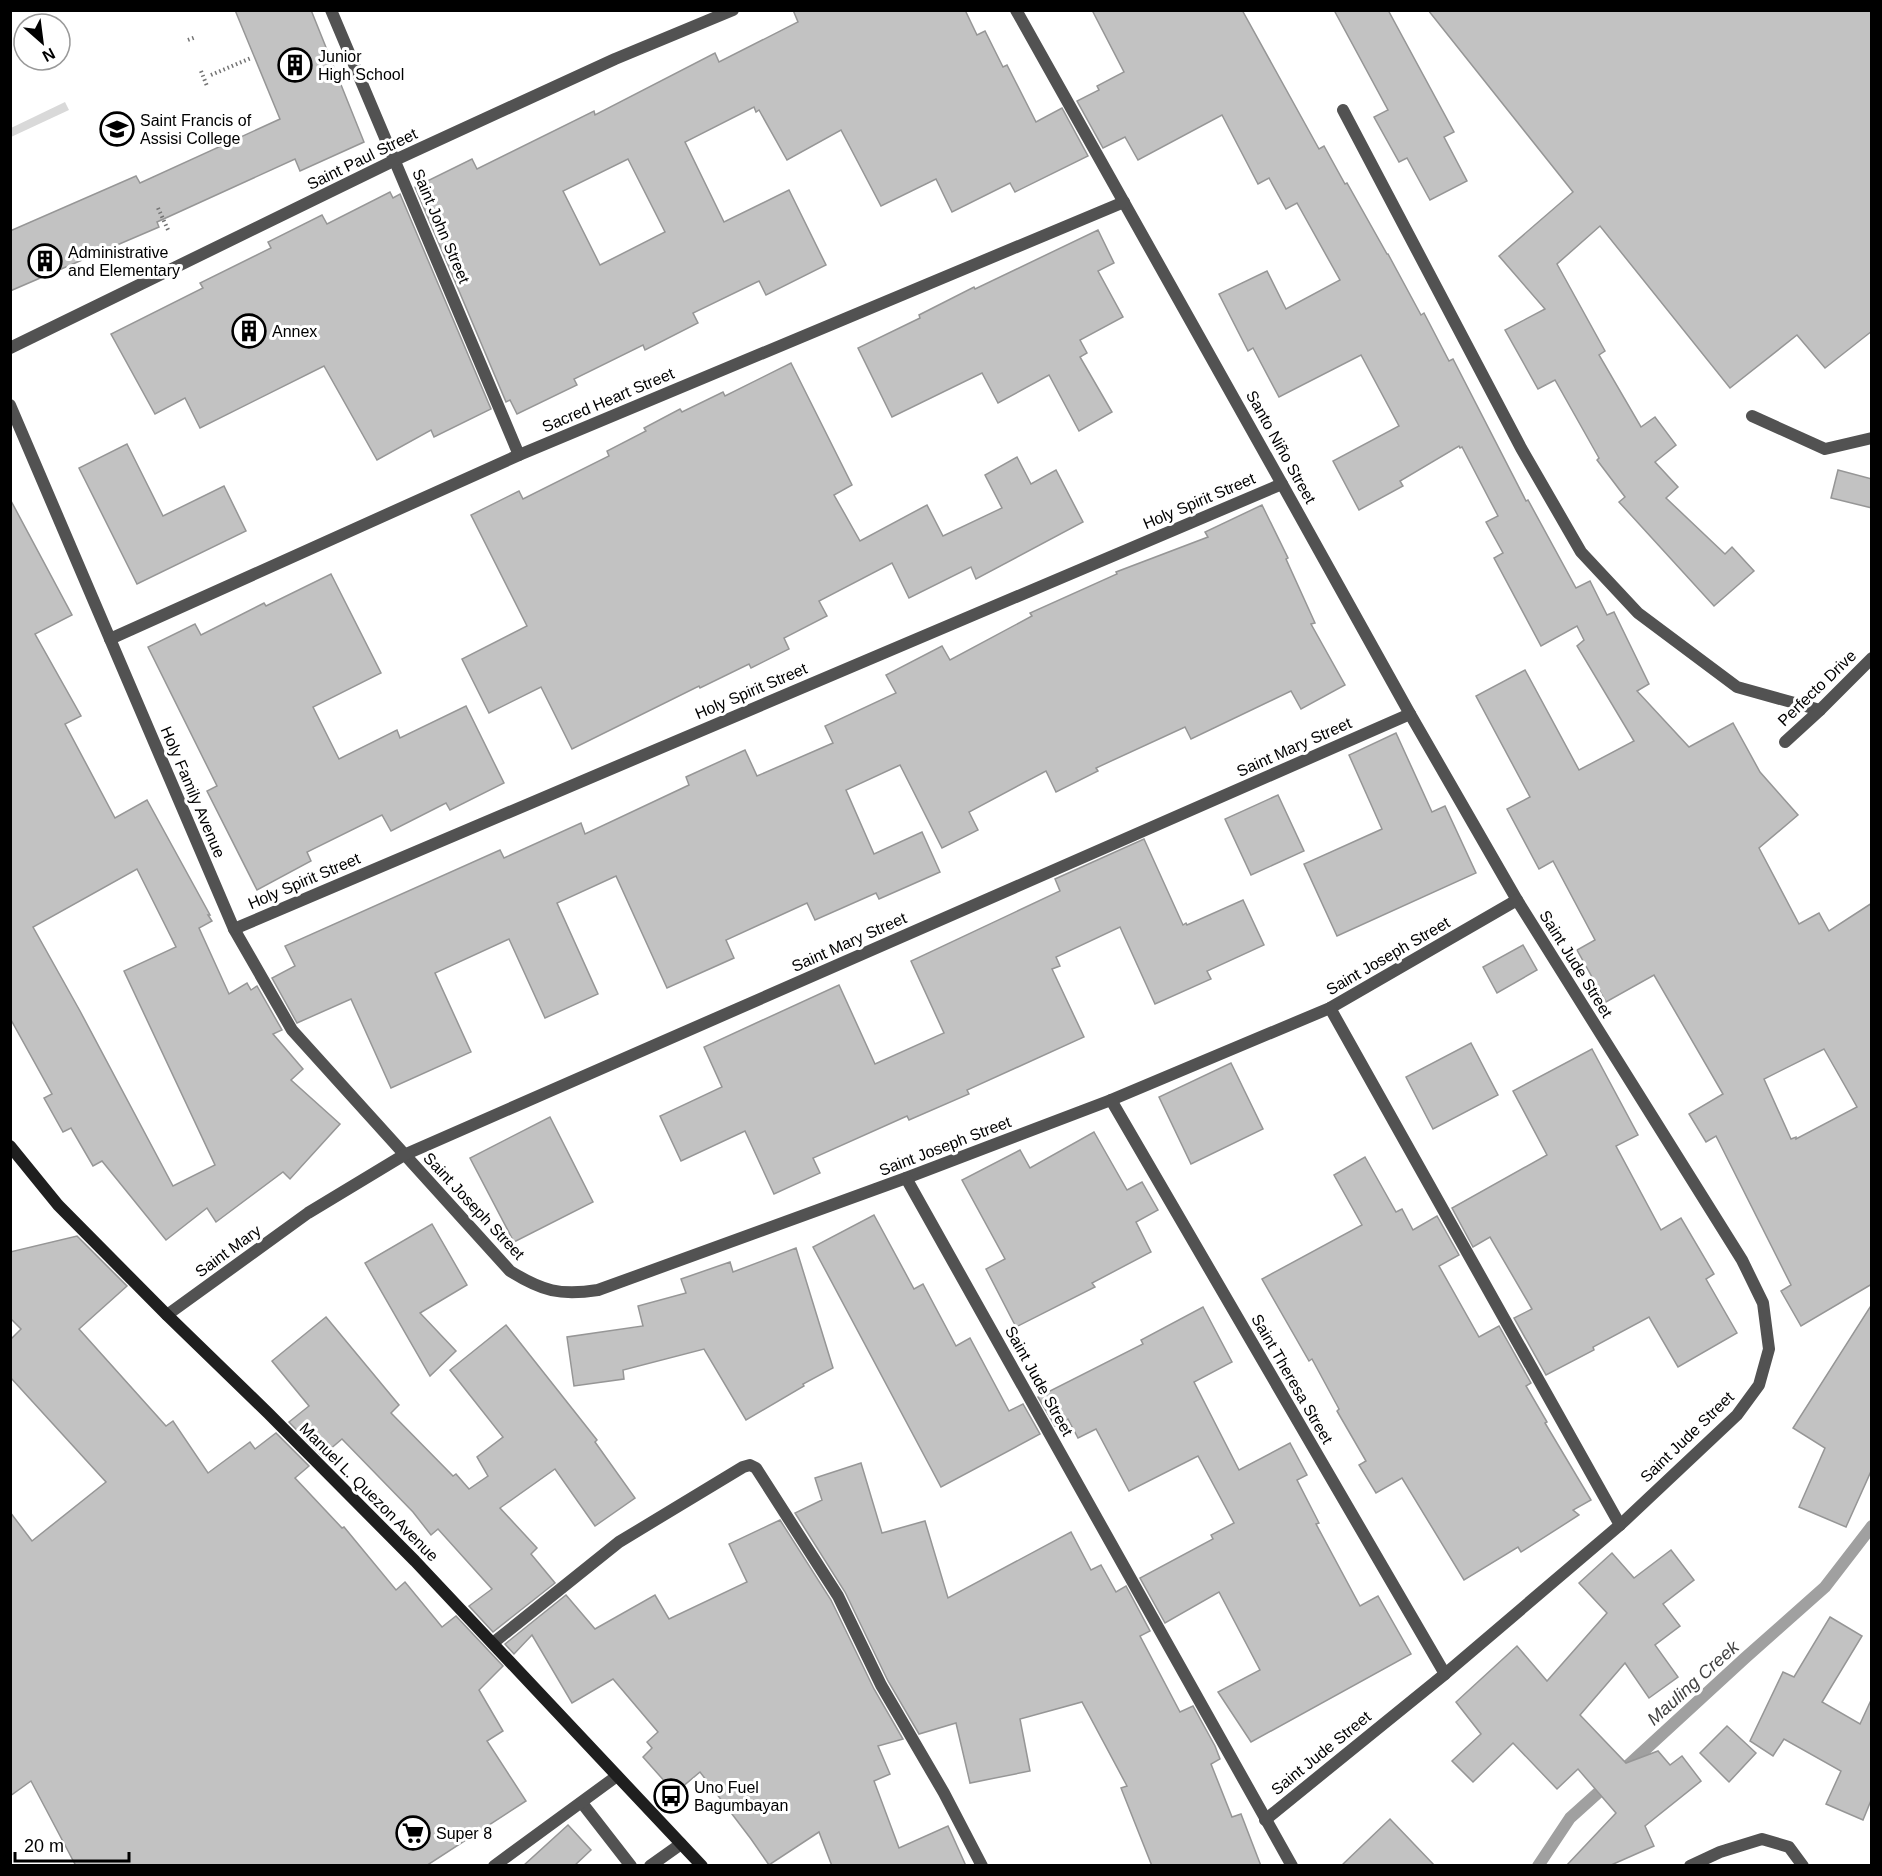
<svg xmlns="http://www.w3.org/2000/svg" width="1882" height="1876" font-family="Helvetica,sans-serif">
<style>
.green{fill:#d9d9d9}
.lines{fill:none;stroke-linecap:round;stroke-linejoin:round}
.stream{stroke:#a0a0a0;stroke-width:12}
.building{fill:#c2c2c2;stroke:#969696;stroke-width:1.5;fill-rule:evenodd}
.path{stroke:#747474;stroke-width:4;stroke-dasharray:1.5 3;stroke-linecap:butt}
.service{stroke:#525252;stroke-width:12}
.minor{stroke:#525252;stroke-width:12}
.secondary{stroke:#1f1f1f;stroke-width:12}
.labels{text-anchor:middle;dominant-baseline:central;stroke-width:6;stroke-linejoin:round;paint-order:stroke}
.poi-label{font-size:16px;fill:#000;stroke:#fff;text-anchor:start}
.street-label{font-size:16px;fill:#000;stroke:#fff}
.water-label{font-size:18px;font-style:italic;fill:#414141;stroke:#fff}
</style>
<rect width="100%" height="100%" fill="#fff"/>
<!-- green -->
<path class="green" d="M65,102L69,110L11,137V128Z"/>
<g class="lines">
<!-- stream -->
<g class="stream">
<path d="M1623,1770L1745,1658L1825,1587L1872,1526"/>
<path d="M1538,1866L1570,1818L1610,1782"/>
</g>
</g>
<!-- building -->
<g class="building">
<path d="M235,10H311L364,142L300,171L295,159L157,222L159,227L10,291V231L136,176L140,183L280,119Z"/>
<path d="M793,10H965L977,35L985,31L1003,67L1007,65L1036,122L1062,108L1088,156L1015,192L1010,183L952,212L936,179L881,206L841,130L787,160L759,110L756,112L754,107L685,142L724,222L789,190L826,265L766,295L759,281L693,313L698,323L645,350L643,345L574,379L577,385L517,414L510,400L506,402L415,187L472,159L477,169L594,111L595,115L715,53L719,62L798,22ZM628,159L665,232L600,265L563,191Z"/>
<path d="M1092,10H1242L1319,149L1324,146L1345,184L1347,183L1387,254H1388L1421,315L1424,313L1449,361L1453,359L1526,501L1528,500L1576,588L1590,581L1607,615L1614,612L1649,684L1637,691L1689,747L1733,723L1760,772L1798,815L1759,848L1799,924L1819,913L1829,931L1872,903V1284L1801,1326L1781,1291L1791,1285L1716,1136L1706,1142L1689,1114L1723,1094L1654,975L1606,1002L1577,950L1595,940L1553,861L1539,869L1507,809L1530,797L1476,696L1525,670L1579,770L1634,741L1577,646L1584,640L1577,626L1541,646L1494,558L1503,553L1486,522L1498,516L1462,447L1460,448L1459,446L1400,481L1403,486L1359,510L1333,461L1399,426L1361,355L1279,397L1253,348L1248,351L1219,294L1267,271L1286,309L1340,280L1297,203L1286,209L1269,178L1258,184L1222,115L1138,160L1125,137L1103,148L1077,101L1099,90L1097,86L1124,72ZM1824,1049L1857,1107L1796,1139V1137L1791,1139L1764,1079Z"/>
<path d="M1334,10H1388L1454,132L1444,137L1467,181L1430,200L1407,158L1399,162L1374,117L1388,110Z"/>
<path d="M1428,10H1872V331L1825,368L1797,335L1730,388L1600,226L1557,264L1605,351L1599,355L1641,427L1655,417L1676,445L1655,462L1678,487L1666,498L1725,554L1732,547L1754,571L1714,606L1619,502L1625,497L1597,460L1599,458L1555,380L1538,389L1505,330L1545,309L1499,256L1573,192Z"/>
<path d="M390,192L393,198L400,194L491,409L434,437L431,430L377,460L324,366L200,428L185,398L155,414L111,334L203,288L200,283L271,248L268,242L322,215L327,224Z"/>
<path d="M1098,230L1114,263L1098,271L1123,317L1080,340L1087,353L1080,357L1112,412L1079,431L1049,375L998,403L982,373L892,417L858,348L920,318L919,315L974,287L975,289Z"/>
<path d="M791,363L852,485L834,495L860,541L927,505L943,536L1002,508L985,475L1017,457L1031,484L1056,470L1083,522L976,579L971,567L909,598L892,563L819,601L827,616L784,638L789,649L751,668L749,664L700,688L699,686L572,749L541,687L489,713L462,659L527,626L471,515L519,491L523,499L609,456L607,451L646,431L644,428L680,409L682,412L723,392L725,396Z"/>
<path d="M127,444L163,516L224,486L246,531L137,584L79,468Z"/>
<path d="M1838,470L1872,479V508L1831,498Z"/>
<path d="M10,499L72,615L35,634L81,716L65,724L115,818L147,800L210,915H208L212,921L199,928L229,994L247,983L251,990L257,986L282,1030L273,1034L303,1069L291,1080L340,1124L290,1179L283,1172L216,1222L207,1208L166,1240L102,1161L93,1166L71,1128L63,1132L44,1098L52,1094L10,1018ZM137,869L176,947L124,971L215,1165L173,1186L80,1011L33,927Z"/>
<path d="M1262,505L1288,558L1286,559L1315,623L1311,624L1345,685L1301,709L1291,691L1191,739L1185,727L1096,768L1098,771L1056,792L1046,771L969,812L978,830L942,848L900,765L846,790L874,854L922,832L940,872L879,899L876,893L815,920L807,903L726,940L734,958L667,988L616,876L557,903L598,994L545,1018L509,939L435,973L471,1052L391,1088L351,999L297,1023L272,978L295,966L285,946L500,850L504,858L581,823L585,834L689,785L686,777L745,750L757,776L833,743L825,726L896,693L886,675L942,646L950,660L1032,616L1030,613L1117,574L1116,572L1208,537L1205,532Z"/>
<path d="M331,574L381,673L313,707L339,759L397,730L400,738L466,706L504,783L450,810L446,803L391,831L382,815L307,852L311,861L257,890L207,791L217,786L148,647L195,624L201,635L264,603L266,606Z"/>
<path d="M1396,733L1432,812L1445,806L1476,873L1337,936L1304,864L1382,829L1349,755Z"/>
<path d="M1278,795L1304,851L1251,875L1225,819Z"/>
<path d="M1144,839L1183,925L1186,923L1187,925L1243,900L1264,945L1207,971L1211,979L1155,1004L1120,927L1056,957L1060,966L1052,969L1084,1037L967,1090L969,1094L909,1120L907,1116L813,1158L820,1173L774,1194L745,1131L681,1161L660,1116L722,1087L704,1047L839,985L875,1064L944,1033L911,961L1060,891L1055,879Z"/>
<path d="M1523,945L1537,970L1497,993L1483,967Z"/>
<path d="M1471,1043L1498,1095L1433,1129L1406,1077Z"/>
<path d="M1592,1049L1638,1135L1616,1146L1661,1230L1681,1218L1714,1274L1706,1279L1737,1333L1678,1367L1649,1317L1593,1347L1594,1350L1546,1375L1514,1318L1532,1309L1490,1237L1473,1247L1452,1208L1547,1155L1513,1091Z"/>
<path d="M1231,1063L1263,1129L1191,1164L1159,1097Z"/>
<path d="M550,1117L593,1202L514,1242L470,1158Z"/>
<path d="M1094,1132L1127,1190L1142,1182L1158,1210L1136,1222L1151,1252L1092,1283L1095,1287L1016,1327L986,1269L1005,1259L962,1180L1020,1150L1030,1168Z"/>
<path d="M1365,1157L1396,1212L1402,1209L1413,1230L1437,1216L1459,1255L1439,1266L1479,1337L1499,1326L1531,1383L1526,1386L1547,1422L1545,1423L1591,1500L1573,1510L1579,1515L1521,1552L1518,1547L1464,1580L1402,1478L1376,1493L1359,1465L1366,1461L1337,1411L1339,1409L1312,1359L1309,1361L1262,1279L1362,1225L1334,1175Z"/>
<path d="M874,1215L914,1289L923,1284L956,1346L970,1338L1009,1411L1023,1404L1040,1434L941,1487L813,1247Z"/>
<path d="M432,1224L467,1285L420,1313L456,1351L430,1376L365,1263Z"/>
<path d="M77,1236L127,1286L79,1329L166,1426L173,1421L208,1473L250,1442L255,1449L276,1433L309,1466L295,1478L342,1528L344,1527L396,1590L405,1582L442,1627L456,1616L503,1666L479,1690L503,1731L487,1741L526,1801L426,1866H76L31,1781L10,1796V1512L32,1541L106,1482L10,1377V1340L21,1329L10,1318V1252Z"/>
<path d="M796,1248L833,1368L803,1384L804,1386L746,1420L704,1349L623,1370L624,1379L574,1386L567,1337L643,1326L638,1306L686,1293L681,1279L730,1262L733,1272Z"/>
<path d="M1872,1304V1469L1846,1527L1799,1507L1825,1448L1793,1428Z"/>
<path d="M1203,1307L1232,1362L1194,1382L1239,1470L1290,1443L1307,1475L1297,1480L1319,1523L1316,1524L1360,1606L1378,1596L1411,1654L1251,1742L1218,1692L1260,1670L1219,1592L1165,1623L1140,1578L1213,1539L1211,1535L1234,1523L1198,1456L1129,1491L1096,1429L1078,1438L1068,1419L1055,1426L1038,1397L1143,1344L1141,1340Z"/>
<path d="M326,1317L399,1405L391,1413L453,1476L456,1474L469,1489L488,1476L477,1457L503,1437L450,1370L506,1325L597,1440L595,1442L635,1498L595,1526L555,1469L500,1508L537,1548L531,1554L555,1583L493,1632L469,1606L492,1589L438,1529L431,1535L413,1512L342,1439L322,1456L289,1422L309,1406L272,1361Z"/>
<path d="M861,1463L882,1533L925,1521L948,1598L1071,1532L1091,1570L1101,1565L1116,1592L1126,1586L1150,1631L1140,1636L1180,1712L1193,1706L1215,1746L1220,1759L1211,1764L1232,1817L1241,1814L1261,1866H1152L1121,1788L1127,1786L1082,1702L1020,1719L1030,1771L970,1783L956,1723L919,1734L888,1681L845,1592L795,1513L822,1500L815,1478Z"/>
<path d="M780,1520L831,1600L874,1689L903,1739L878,1746L890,1774L874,1781L899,1848L948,1826L966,1866H832L819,1832L769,1865L751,1839L700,1772L675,1793L643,1757L652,1748L647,1742L658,1732L613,1679L572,1703L532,1635L514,1654L505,1644L566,1595L595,1629L655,1595L669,1619L747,1582L729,1544Z"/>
<path d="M1671,1550L1694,1580L1663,1604L1680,1626L1655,1645L1678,1677L1649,1698L1625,1663L1580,1715L1626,1763L1658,1751L1670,1765L1682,1756L1701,1781L1645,1826L1654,1846L1609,1866H1566L1616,1813L1578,1769L1557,1789L1513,1743L1473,1782L1452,1761L1481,1734L1456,1702L1517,1646L1547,1681L1607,1613L1579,1583L1612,1553L1634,1578Z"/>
<path d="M1830,1617L1862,1636L1822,1702L1860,1724L1872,1698V1798L1863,1820L1826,1804L1841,1771L1784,1739L1773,1756L1750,1741L1783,1672L1794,1677Z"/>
<path d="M1727,1726L1756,1753L1729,1782L1700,1753Z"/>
<path d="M1390,1819L1435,1866H1341Z"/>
<path d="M568,1825L591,1850L574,1866H523Z"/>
</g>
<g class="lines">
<!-- path -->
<g class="path">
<path d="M188,40L196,37"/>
<path d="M201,71L207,86"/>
<path d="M211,75L251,58"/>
<path d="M219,117L226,114"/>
<path d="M158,208L169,232"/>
</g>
<!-- service -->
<g class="service">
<path d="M1752,416L1825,449L1872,438"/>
<path d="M493,1643L619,1542L743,1467L750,1465L756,1468L838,1596L881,1685L944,1793L982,1866"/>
<path d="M582,1803L631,1866"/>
<path d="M494,1866L617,1776"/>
<path d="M650,1866L681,1844"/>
</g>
<!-- minor -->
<g class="minor">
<path d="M331,10L519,455"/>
<path d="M1016,10L1282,484L1410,714L1517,900L1742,1260L1763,1303L1769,1349L1759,1385L1737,1415L1620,1525L1445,1674L1265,1820"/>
<path d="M1343,110L1521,448L1581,552L1638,613L1737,687L1820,710"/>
<path d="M10,348L395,160L615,59L733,10"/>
<path d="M10,405L234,929L292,1030L510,1271C542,1291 560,1296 598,1290L906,1178L1111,1100L1330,1008L1517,900"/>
<path d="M110,639L519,455L1124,202"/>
<path d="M1785,742L1820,710L1872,658"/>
<path d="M234,929L1282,484"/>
<path d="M1330,1008L1620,1525"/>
<path d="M1111,1100L1445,1674"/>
<path d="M906,1178L1292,1866"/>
<path d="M167,1315L308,1213L404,1155L1410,714"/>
<path d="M1690,1866L1720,1852L1762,1839L1789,1847L1803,1866"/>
</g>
<!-- secondary -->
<path class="secondary" d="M10,1146L58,1205L167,1315L268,1413L415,1561L702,1866"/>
</g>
<!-- icons -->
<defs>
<g id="building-ring" transform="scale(1.725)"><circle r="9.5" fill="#fff" stroke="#000" stroke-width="1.5"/><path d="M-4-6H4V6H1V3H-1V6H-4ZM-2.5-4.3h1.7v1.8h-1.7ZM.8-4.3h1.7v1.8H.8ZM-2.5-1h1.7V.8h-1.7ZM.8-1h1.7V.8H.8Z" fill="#000"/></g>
<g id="school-ring" transform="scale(1.725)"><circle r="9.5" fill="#fff" stroke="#000" stroke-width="1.5"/><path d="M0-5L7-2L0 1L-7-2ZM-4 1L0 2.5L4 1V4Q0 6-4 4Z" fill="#000"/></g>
<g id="bus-ring" transform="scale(1.725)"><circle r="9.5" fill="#fff" stroke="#000" stroke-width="1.5"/><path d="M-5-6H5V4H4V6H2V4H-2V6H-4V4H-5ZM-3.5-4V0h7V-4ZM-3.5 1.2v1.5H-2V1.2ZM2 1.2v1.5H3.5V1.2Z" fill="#000"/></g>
<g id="supermarket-ring" transform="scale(1.725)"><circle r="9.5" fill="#fff" stroke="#000" stroke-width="1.5"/><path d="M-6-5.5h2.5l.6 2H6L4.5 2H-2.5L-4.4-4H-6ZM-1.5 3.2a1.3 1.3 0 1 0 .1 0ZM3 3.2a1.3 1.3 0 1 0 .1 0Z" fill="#000"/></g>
</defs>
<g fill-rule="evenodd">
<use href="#building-ring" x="295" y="65"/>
<use href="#school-ring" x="117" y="129"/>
<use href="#building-ring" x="45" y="261"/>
<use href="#building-ring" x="249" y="331"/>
<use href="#bus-ring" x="671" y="1796"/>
<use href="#supermarket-ring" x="413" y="1833"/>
</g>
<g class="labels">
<!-- poi labels -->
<g class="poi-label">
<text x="318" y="56">Junior<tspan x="318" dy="18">High School</tspan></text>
<text x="140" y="120">Saint Francis of<tspan x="140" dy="18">Assisi College</tspan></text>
<text x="68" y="252">Administrative<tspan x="68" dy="18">and Elementary</tspan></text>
<text x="272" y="331">Annex</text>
<text x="694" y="1787">Uno Fuel<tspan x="694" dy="18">Bagumbayan</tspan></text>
<text x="436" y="1833">Super 8</text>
</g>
<!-- street labels -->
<g class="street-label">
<text transform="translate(362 159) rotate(-26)">Saint Paul Street</text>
<text transform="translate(441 226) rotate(67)">Saint John Street</text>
<text transform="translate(608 400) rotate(-23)">Sacred Heart Street</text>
<text transform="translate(1281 447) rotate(61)">Santo Niño Street</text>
<text transform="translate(1199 501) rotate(-23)">Holy Spirit Street</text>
<text transform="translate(1817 688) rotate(-44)">Perfecto Drive</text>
<text transform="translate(751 691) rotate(-23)">Holy Spirit Street</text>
<text transform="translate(1294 747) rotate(-24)">Saint Mary Street</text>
<text transform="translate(193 792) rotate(67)">Holy Family Avenue</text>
<text transform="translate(304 881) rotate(-23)">Holy Spirit Street</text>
<text transform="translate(849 942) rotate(-24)">Saint Mary Street</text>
<text transform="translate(1388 956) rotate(-30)">Saint Joseph Street</text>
<text transform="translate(1576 964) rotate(58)">Saint Jude Street</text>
<text transform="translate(945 1146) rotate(-21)">Saint Joseph Street</text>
<text transform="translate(474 1206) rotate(47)">Saint Joseph Street</text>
<text transform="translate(228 1251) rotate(-36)">Saint Mary</text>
<text transform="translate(1292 1379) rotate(60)">Saint Theresa Street</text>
<text transform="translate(1039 1381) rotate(61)">Saint Jude Street</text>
<text transform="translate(1687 1437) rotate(-44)">Saint Jude Street</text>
<text transform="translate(369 1492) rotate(45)">Manuel L. Quezon Avenue</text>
<text transform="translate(1321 1753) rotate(-39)">Saint Jude Street</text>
</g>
<!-- water labels -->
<g class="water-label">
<text transform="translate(1693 1683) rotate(-42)">Mauling Creek</text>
</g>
</g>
<!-- border -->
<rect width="1882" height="1876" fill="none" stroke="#000000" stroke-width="24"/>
<!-- north arrow -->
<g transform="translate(42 42) rotate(152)"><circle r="28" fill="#ffffff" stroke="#999999" stroke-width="1.5"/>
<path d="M0-4.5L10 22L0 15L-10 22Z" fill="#000000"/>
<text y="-9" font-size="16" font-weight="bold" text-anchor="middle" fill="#000000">N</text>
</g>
<!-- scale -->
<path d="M15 1852v9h114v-9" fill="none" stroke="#000000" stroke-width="3"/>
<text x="24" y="1852" font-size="18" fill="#000000" stroke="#ffffff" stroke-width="4.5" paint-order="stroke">20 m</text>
</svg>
